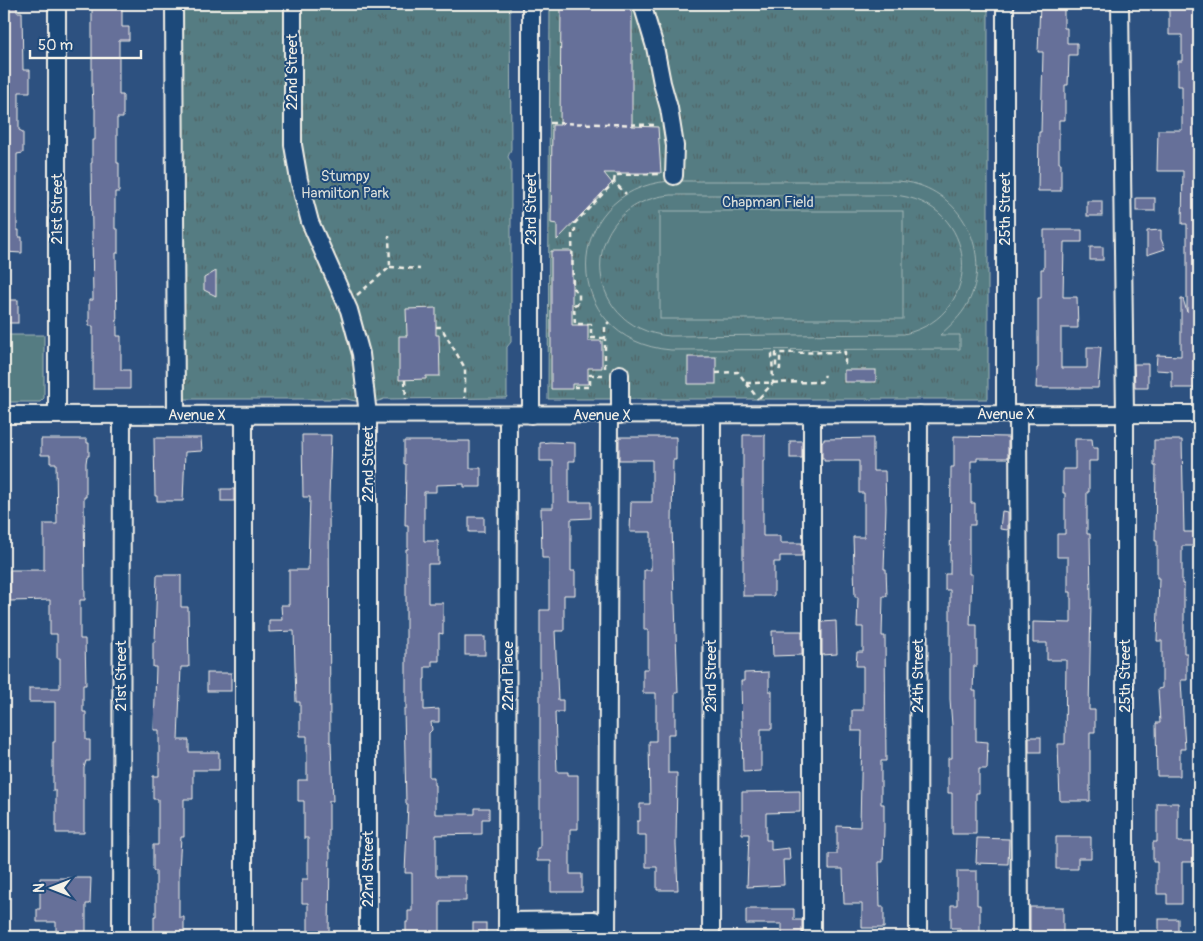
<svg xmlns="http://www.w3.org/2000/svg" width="1203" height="941" font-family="Pangolin,sans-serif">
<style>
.grass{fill:url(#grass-tufts);stroke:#a4b6b5}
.garden{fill:#557c82;stroke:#a4b6b5;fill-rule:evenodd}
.building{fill:#666f99;stroke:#f4f1e8}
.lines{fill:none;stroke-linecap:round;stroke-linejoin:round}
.minor-casing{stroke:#f4f1e8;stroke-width:20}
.path{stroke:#f4f1e8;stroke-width:2.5;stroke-dasharray:5 4;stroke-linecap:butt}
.minor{stroke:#1f4a7a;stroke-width:16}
.labels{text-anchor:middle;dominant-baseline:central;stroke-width:4;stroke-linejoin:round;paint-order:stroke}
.street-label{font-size:15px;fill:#f4f1e8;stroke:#1f4a7a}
.park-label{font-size:15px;fill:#dcdfd9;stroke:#1f4a7a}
</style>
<defs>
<pattern id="grass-tufts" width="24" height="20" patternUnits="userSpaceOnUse" patternTransform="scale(1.25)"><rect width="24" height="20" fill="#557c82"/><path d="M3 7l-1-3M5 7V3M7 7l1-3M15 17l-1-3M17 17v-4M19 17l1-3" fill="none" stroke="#506567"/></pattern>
</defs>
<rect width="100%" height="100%" fill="#2d5180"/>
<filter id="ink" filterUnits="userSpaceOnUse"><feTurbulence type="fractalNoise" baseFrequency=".02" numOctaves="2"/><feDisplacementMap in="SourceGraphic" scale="10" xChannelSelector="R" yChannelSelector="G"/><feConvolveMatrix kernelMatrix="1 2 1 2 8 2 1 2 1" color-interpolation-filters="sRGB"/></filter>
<g filter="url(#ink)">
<!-- grass -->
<g class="grass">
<path d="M177,4H510L511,149L508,157L511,163V342L507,347V396L506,398L384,399C374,404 357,402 347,399H181Z"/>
<path d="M550,4H988V399H548Z"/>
</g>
<!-- garden -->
<g class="garden">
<path d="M670,181H893C902,181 910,182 919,185C967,201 991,258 968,303C961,316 951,325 940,335H960V349L671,350C558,341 559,190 670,181ZM670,195H893C979,201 988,315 904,334L670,336C578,329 577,204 670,195Z"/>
<rect x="660" y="211" width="243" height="108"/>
<path d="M4,335H44V398L40,402H4Z"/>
</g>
<!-- building -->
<g class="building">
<path d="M4,4H17V12H22L23,70H30V92H19V130L23,132V153L17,154V230H19V237H22V253L4,252V65H5Z"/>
<path d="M92,4H122V27H129V40H119V95H123V118H117V163H119V192H115V229H118V253H116L117,336H121V370H130V389H93V326H89V300H93L91,163H92V140H95V109L93,105L92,85Z"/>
<path d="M561,4H632V126L658,127L661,173H604L612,183L557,240V224L551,223L552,125H560Z"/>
<path d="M1040,4H1064V28H1067V43H1077V55H1069L1068,85H1065V120H1059V163H1061V191H1038L1039,132H1041L1043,52H1038Z"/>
<path d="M1169,4H1199V388H1172V371L1156,370L1157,355L1181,356V299H1183L1187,312V224H1182L1183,171H1157L1158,130H1182V86H1178V61H1182V35H1169Z"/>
<rect x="1136" y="198" width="19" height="13"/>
<rect x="1087" y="201" width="15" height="15"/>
<path d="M1044,230H1082V242H1064L1063,297H1077L1078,328H1061V368H1087V347H1101L1098,388H1036L1037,368H1038V298H1041V269H1044Z"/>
<path d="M1161,230V239L1165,249L1147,255V231Z"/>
<rect x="1090" y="247" width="13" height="13"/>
<path d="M551,251H572V325H588V341H602V368H588V384H572V389H551Z"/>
<path d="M216,271V296L204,290V278Z"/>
<rect x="4" y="300" width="14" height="23"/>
<path d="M436,308V335H439L440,376H426V379L399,380V336H407L406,309Z"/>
<rect x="688" y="357" width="28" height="27"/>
<path d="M1134,364H1148V388H1135Z"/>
<rect x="844" y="370" width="32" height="12"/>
<path d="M302,435H331L329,497L330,742H331L333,801H329V849H330L329,934H308V903H302V879H308V838H304V801H298V780H307V736H300V702H296L294,631L269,632V620H282L281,605H289V570H308L310,497H303Z"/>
<path d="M743,435H765V461H763V536H780V543H802V556H780V562H774V596H743Z"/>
<path d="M954,436L1008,437V458H977V461H971V503H975V525H969V574H972L970,625H977V666H974L973,691H976V741L988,742L987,769H979V793H976V834H952V793H948V758H952V725L950,699V590H945V574H950L951,467H954Z"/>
<path d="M619,437H676V460H673L672,524L674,604H675L678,693H675V734H668V773H677L676,844L678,890H657V867H646V835H637V821H640V804H650L649,741H656V693H643V669H648V630H644V570H651V532H630L631,502H652V460H619Z"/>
<path d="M154,438H201L202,451L185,452L183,501H157V496H155Z"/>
<path d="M873,438V471H885L886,508L884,569H886L887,596H883L882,636H885L886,761H881V804H884V828L883,862H879L880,907H884V928H862V904H844L843,869H829V854H837V826L860,827L862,731H852V710H863V666H856L857,652H863V627H857L858,597H855L853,537H864V493H859V461H824V458H822V441H824V439Z"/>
<path d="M41,439H87V443H89V456H87L86,463V497H84L85,600H80V639H85L86,685H83V712H86V740H90V761H86L84,768V833H56V791H53V742H55V702H29V688H60V658H57V634H50V600L10,601V570H44V524H57L56,463H50V455H41Z"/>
<path d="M1075,439H1092L1093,448H1098V461H1089V492H1087V534H1090L1091,601L1089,710H1095V732H1090V801H1060L1058,744H1065L1066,660H1047V643H1033V622L1071,623V592H1068V557H1057V534H1065V493H1063V469H1075Z"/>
<path d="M1154,440H1182L1184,532H1199V546H1182V584H1184V653H1187V680H1181L1185,749H1180V776H1157L1156,723H1160L1158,689L1162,688V641H1157L1159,578H1157V541H1155L1156,466H1154Z"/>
<path d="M404,441H470V468H481V487H464V484L436,485V492H424V541H438V564H428V603H443V634L439,633V661H432V667H425V679H424V710L439,709V722H431L432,730L429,733V777H434V785H435V814H475V808H489V819H482V834L436,835V876H466V901H440V936H406V922H408V911H412V873H405L408,804H406L404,709H406V549H408V525H405L406,464H404Z"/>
<rect x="790" y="441" width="12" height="17"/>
<path d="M550,442L575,443V461H569V502H591V518L571,519V571H575V595H564V631H555L558,700H563V712H555L557,772H568V775H578V829H570V874H582V892H551V861H537V848H540V610H549V558H542L541,508H553V461H540V443Z"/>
<rect x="221" y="489" width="13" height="12"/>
<path d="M1002,511L1008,512V530L1000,529Z"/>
<rect x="469" y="517" width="15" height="15"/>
<path d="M157,575H181V607H188L189,667H181L178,740H189V752H219V770H193V799H184V837H181L179,871V917H184V937H154V916H156V871H153V845H158V799H153V776H159V730H154L156,667H153V642H155Z"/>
<path d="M836,621L837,654L822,655V622Z"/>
<path d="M772,631H802V655L773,656Z"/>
<rect x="465" y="637" width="20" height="18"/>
<path d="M769,672V691H772V729H761V771L743,772L741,681H744V673Z"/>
<rect x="207" y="673" width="24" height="18"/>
<rect x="1029" y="737" width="12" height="15"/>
<path d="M800,791V812L766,813V840H771V850L789,848L790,860H783L784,885L747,887L749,834H742V792Z"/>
<path d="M1157,803H1178V842H1193V862H1182V904H1167V894H1157V862H1153V842H1157Z"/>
<path d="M1056,837H1091V858H1078V869H1056Z"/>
<path d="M977,838L1009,839L1008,864L976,863Z"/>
<path d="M957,871H977V905H980V935H960V928H951V905H957Z"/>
<path d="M40,878H91L90,904H86V937H56V922H37V909H40Z"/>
<rect x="1030" y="907" width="33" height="30"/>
<path d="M746,909H794V920H802V935H782V924H746Z"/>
<rect x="1159" y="919" width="19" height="18"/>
<rect x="473" y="923" width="13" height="14"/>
</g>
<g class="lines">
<!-- minor casing -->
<g class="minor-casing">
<g id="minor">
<path d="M57,4V415"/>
<path d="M174,4L176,415"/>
<path d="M293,4V145L299,180L310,222L349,310L361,354L368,415V937"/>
<path d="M531,4V415"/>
<path d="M642,4L655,47L662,83L669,108L675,146L674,176"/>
<path d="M1005,4V414"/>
<path d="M1120,4L1125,414V937"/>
<path d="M812,414V937"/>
<path d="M1018,414L1020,937"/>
<path d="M4,415L1199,414"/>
<path d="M244,415V937"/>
<path d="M620,415V374"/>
<path d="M507,921L594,920L595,937"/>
<path d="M121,937L122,415"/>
<path d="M507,937L508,415"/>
<path d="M607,937L609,415"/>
<path d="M711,937L712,415"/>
<path d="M918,937L919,414"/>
</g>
</g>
<!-- path -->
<g class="path">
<path d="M550,123L658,125"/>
<path d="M614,182L615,175L659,174"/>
<path d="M390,267L420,269"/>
<path d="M357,295L390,267L389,236"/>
<path d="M436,327H441L465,368V398"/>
<path d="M605,338H591V324H575L574,305L579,303V294L573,288L572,233H575V223L614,182L626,194"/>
<path d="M605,368V326L609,322"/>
<path d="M716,373L738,372L758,399"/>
<path d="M405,380L406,399"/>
<path d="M746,383L821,382L825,375"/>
<path d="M574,387H590V375H605"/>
<path d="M759,398L773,383L772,353H776V368L780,369V353L845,352V368"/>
</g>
<!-- minor -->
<use href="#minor" class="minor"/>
</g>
</g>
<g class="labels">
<!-- street labels -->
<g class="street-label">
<text transform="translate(292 72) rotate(-90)">22nd Street</text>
<text transform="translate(57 209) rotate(-90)">21st Street</text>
<text transform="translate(531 209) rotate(-90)">23rd Street</text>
<text transform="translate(1005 209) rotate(-90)">25th Street</text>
<text x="1006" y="414">Avenue X</text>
<text x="197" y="415">Avenue X</text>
<text x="602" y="415">Avenue X</text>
<text transform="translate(368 464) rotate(-90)">22nd Street</text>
<text transform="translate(121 676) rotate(-90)">21st Street</text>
<text transform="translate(508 676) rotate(-90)">22nd Place</text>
<text transform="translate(711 676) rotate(-90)">23rd Street</text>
<text transform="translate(918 676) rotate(-90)">24th Street</text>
<text transform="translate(1125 676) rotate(-90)">25th Street</text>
<text transform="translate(368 869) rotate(-90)">22nd Street</text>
</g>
<!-- park labels -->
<g class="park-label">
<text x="345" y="176">Stumpy<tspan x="345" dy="17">Hamilton Park</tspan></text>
<text x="768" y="202">Chapman Field</text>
</g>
</g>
<!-- margin -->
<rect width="1203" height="941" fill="none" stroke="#1f4a7a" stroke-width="20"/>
<rect x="10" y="10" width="1183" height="921" fill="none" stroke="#f4f1e8" stroke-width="2" filter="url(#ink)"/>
<!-- north arrow -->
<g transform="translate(52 888) rotate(270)" stroke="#1f4a7a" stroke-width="4" paint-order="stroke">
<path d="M0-4L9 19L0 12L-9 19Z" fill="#f4f1e8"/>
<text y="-8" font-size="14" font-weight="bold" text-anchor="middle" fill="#f4f1e8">N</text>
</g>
<!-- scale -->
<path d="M30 50v8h111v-8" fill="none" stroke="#f4f1e8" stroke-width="2.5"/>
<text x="38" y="50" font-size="15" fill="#f4f1e8" stroke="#1f4a7a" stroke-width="4" paint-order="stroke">50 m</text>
</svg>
